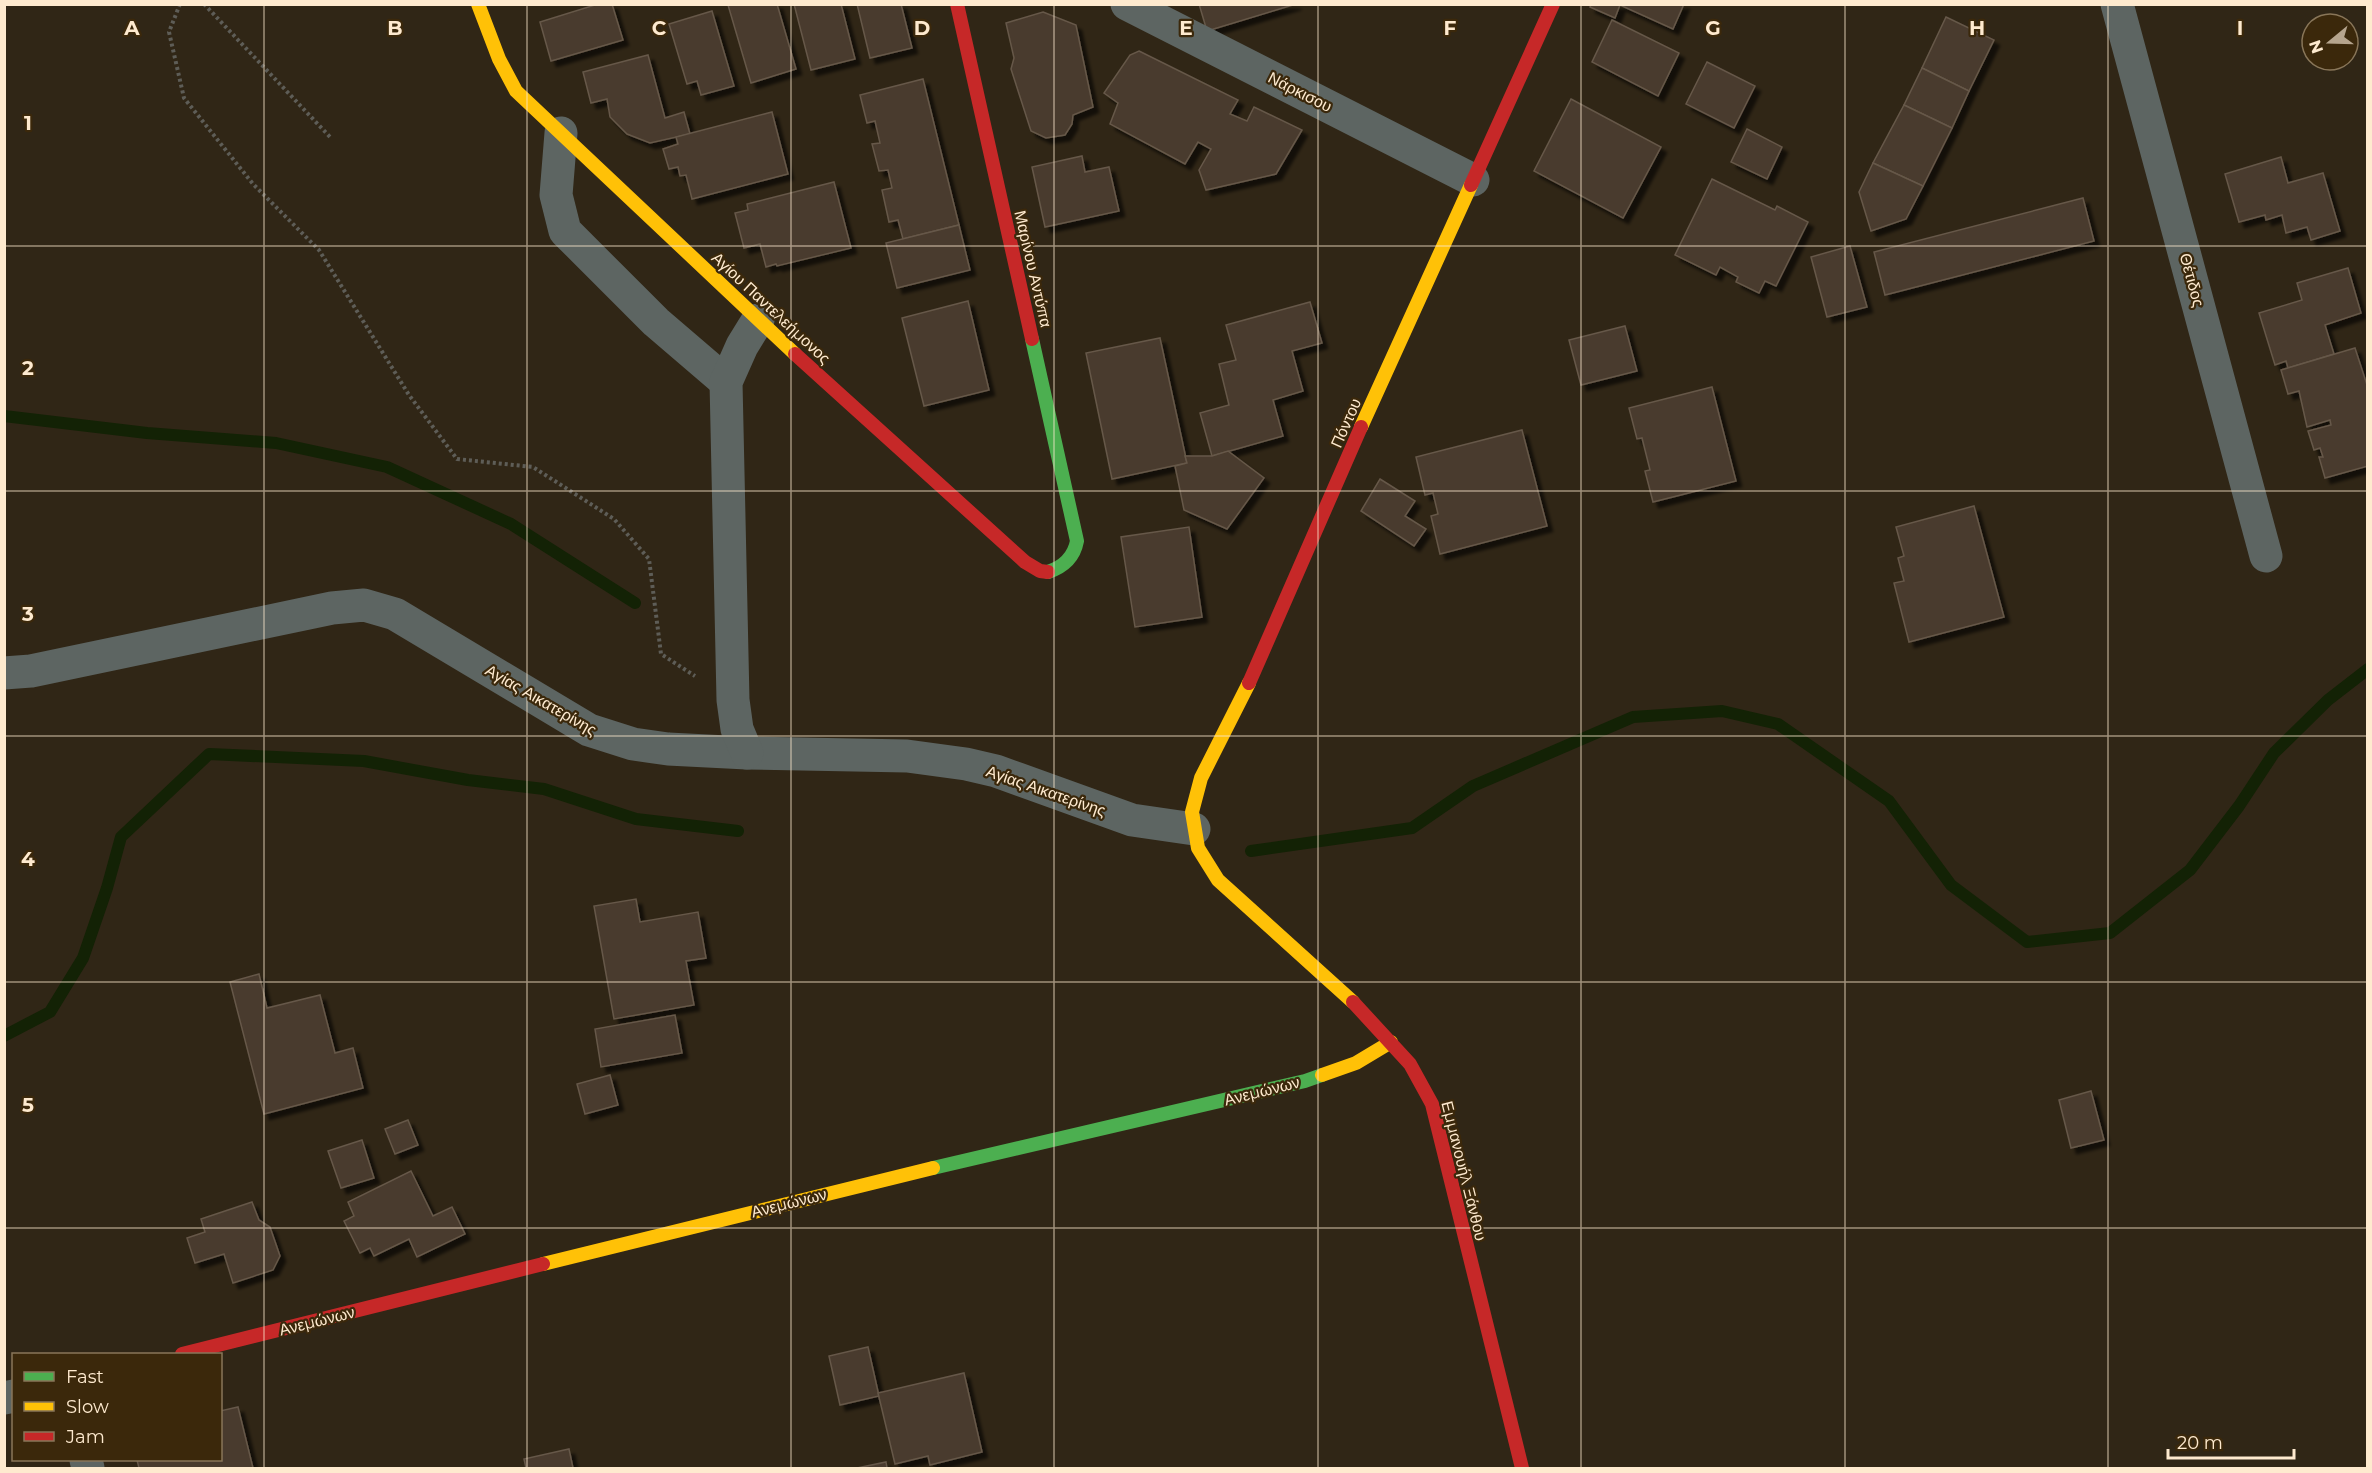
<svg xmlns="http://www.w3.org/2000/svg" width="2372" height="1473" font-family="Montserrat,sans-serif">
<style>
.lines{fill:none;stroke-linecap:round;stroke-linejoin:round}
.stream{stroke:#132205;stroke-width:12}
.building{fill:#4a3b2d;stroke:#665849;stroke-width:1.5;filter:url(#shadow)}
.path{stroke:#5e5d57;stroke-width:4;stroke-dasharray:3 3;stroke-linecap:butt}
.street{stroke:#5d6562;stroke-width:33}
.fast{stroke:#4caf50;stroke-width:14}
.slow{stroke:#ffc107;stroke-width:14}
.jam{stroke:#c62828;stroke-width:14}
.grid{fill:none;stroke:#feeacf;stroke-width:1.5;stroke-opacity:0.55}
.labels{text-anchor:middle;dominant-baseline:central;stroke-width:4.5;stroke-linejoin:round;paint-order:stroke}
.street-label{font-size:16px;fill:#feeacf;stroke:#3b280b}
.grid-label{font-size:20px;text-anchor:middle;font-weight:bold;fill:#feeacf;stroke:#3b280b;stroke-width:4.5;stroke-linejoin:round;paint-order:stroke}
</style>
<defs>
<filter id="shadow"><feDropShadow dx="5.5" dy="5.5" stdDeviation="1.5" flood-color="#0009"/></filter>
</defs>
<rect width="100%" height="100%" fill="#302616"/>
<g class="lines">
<!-- stream -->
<g class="stream">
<path d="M4,416L147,433L276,443L387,467L511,524L635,603"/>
<path d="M1251,851L1412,828L1473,786L1633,717L1722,711L1778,724L1889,801L1951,885L2027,942L2110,933L2190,870L2239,806L2274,753L2328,700L2368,669"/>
<path d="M4,1036L50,1012L83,958L107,888L121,837L209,754L364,761L468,780L544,789L636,819L738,831"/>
</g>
</g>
<!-- building -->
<g class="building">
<path d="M598,4H612L623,40L551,61L540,22Z"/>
<path d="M777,4L796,69L751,83L728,5Z"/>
<path d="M794,4H841L855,59L811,70Z"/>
<path d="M857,4H901L912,48L870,58Z"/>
<path d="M1199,4H1296L1207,31Z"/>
<path d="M1591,4H1684L1673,29L1620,5L1615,18L1590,7Z"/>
<path d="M712,11L734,86L701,95L697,81L687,84L669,24Z"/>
<path d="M1043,12L1076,25L1093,107L1073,115L1072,124L1065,135L1046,138L1031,131L1011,69L1014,58L1006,23Z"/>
<path d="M1946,17L1994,40L1969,91L1922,68Z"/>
<path d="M1612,20L1679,53L1658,96L1592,62Z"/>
<path d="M1139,51L1238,100L1230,114L1247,121L1254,107L1302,130L1276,174L1206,190L1199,170L1211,149L1198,142L1185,164L1110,124L1118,103L1104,93L1130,55Z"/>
<path d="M648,55L665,118L684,112L690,134L650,143L627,134L610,117L607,99L591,103L583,72Z"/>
<path d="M1707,62L1755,86L1734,128L1686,104Z"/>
<path d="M1922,68L1969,91L1952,128L1904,105Z"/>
<path d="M923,79L959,225L903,239L898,220L889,222L882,190L892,188L888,170L879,171L872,144L880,143L875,121L867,123L860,95Z"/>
<path d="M1571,99L1661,147L1623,218L1534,171Z"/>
<path d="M1904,105L1952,128L1923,186L1873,163Z"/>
<path d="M772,112L788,174L692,199L686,175L680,176L678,167L669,169L663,149L678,144L676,137Z"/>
<path d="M1747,129L1782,147L1767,179L1731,162Z"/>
<path d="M1082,156L1085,172L1109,167L1119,211L1045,227L1032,167Z"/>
<path d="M2281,157L2288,183L2323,173L2340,231L2311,240L2307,227L2286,233L2282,215L2266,220L2265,215L2239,222L2225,174Z"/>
<path d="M1873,163L1923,186L1906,219L1871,231L1859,192Z"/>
<path d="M1712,179L1775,210L1777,206L1808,222L1776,286L1765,281L1759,293L1736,282L1738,277L1720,267L1716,275L1675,255Z"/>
<path d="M834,182L851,248L777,266L776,264L766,267L760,244L744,248L735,213L748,210L747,204Z"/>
<path d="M2083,198L2094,241L1885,295L1874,252Z"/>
<path d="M959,225L970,270L897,288L886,243Z"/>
<path d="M1850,246L1867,307L1827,317L1811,257Z"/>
<path d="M2348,268L2361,313L2325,325L2334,354L2288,368L2286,361L2275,365L2259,313L2302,300L2297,283Z"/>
<path d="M968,301L989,390L924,406L902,318Z"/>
<path d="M1310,302L1322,343L1292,351L1303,391L1273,400L1283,436L1212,456L1200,413L1229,405L1219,364L1236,360L1226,325Z"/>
<path d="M1625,326L1637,371L1581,385L1569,340Z"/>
<path d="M1160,338L1187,463L1112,479L1086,353Z"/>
<path d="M2355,348L2368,388V466L2325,478L2319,457H2323L2320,448L2314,450L2308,431L2331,425L2330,420L2307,427L2299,391L2288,394L2281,370Z"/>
<path d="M1712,387L1736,481L1653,502L1645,471L1650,470L1642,438L1637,439L1629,408Z"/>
<path d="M1522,430L1547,526L1440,554L1431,516L1438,514L1433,493L1425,495L1416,457Z"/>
<path d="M1228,451L1264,478L1227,529L1184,510L1175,466L1187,463L1185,456H1212Z"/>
<path d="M1380,479L1415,501L1405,516L1426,529L1414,546L1361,511Z"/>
<path d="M1974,506L2004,617L1909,642L1894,583L1904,581L1898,558L1904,556L1896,527Z"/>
<path d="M1189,527L1202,617L1135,627L1121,537Z"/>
<path d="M636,899L640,922L698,912L706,958L686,961L694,1005L614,1019L594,906Z"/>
<path d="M259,974L267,1008L320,995L335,1053L353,1048L363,1088L264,1114L230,982Z"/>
<path d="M675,1015L682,1053L601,1067L595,1029Z"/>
<path d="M610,1075L618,1105L585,1114L577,1084Z"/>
<path d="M2091,1091L2104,1140L2071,1148L2059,1100Z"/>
<path d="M408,1120L418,1145L395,1154L385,1129Z"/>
<path d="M362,1140L374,1178L341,1188L328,1151Z"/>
<path d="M411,1171L433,1216L452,1207L465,1234L417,1257L409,1239L374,1256L370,1248L360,1253L344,1221L354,1216L348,1202Z"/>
<path d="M252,1202L259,1220L270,1227L280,1256L273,1270L233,1283L224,1254L195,1263L187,1238L205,1232L201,1219Z"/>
<path d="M868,1347L879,1396L840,1405L829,1356Z"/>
<path d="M964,1373L982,1452L930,1465L928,1456L895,1464L878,1393Z"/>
<path d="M238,1407L253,1468H139L137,1460H220V1411Z"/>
<path d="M569,1449L573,1468H526L524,1459Z"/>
<path d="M886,1462L887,1468H857Z"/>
</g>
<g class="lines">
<!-- path -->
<g class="path">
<path d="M180,4L169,32L184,98L253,184L319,250L409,395L457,459L533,467L614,519L649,559L661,654L695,676"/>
<path d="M204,4L331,138"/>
</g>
<!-- street -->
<g class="street">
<path d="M1127,4L1473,180"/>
<path d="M2117,4L2266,556"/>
<path d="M561,133L556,195L565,231L656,322L726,382"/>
<path d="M4,673L31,671L332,608L364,605L395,614L589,730L633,744L668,749L747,753L907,756L966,764L996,771L1132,820L1194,829"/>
<path d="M747,753L737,729L733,700L726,382L742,346L758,320"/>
<path d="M4,1398L14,1396"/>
<path d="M86,1460L88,1468"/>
</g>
<!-- fast -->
<g class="fast">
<path d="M1032,339L1077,541C1074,557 1063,567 1048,572"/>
<path d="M933,1168L1305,1081L1322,1075"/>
</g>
<!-- slow -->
<g class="slow">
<path d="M478,4L499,59L516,91L795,354"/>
<path d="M1361,427L1471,185"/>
<path d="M1249,683L1201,778L1192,812L1198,848L1218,880L1353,1002"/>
<path d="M1322,1075L1356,1063L1391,1042"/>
<path d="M543,1264L933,1168"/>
</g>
<!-- jam -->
<g class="jam">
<path d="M957,4L1032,339"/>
<path d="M1471,185L1553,4"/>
<path d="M795,354L1025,562L1040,571L1048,572"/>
<path d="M1249,683L1361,427"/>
<path d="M1353,1002L1410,1064L1432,1104L1522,1468"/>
<path d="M182,1354L543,1264"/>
</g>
</g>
<!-- grid -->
<path class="grid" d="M264,4V1468M527,4V1468M791,4V1468M1054,4V1468M1318,4V1468M1581,4V1468M1845,4V1468M2108,4V1468M4,246H2368M4,491H2368M4,736H2368M4,982H2368M4,1228H2368"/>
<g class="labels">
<!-- street labels -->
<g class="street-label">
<text transform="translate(1300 92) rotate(27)">Νάρκισου</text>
<text transform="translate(1033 269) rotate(77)">Μαρίνου Αντύπα</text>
<text transform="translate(2192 280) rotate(75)">Θέτιδος</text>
<text transform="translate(771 308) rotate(43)">Αγίου Παντελεήμονος</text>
<text transform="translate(1346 423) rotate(-66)">Πόντου</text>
<text transform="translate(541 700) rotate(30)">Αγίας Αικατερίνης</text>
<text transform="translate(1046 791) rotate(19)">Αγίας Αικατερίνης</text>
<text transform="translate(1262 1091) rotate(-14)">Ανεμώνων</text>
<text transform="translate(1464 1171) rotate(76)">Εμμανουήλ Ξάνθου</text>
<text transform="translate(789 1203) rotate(-14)">Ανεμώνων</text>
<text transform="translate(317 1321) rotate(-14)">Ανεμώνων</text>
</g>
</g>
<g class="grid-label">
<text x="132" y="35">A</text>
<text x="395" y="35">B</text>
<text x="659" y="35">C</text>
<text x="922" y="35">D</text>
<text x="1186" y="35">E</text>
<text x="1450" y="35">F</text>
<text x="1713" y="35">G</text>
<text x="1977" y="35">H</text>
<text x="2240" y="35">I</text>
<text x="28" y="130">1</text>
<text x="28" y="375">2</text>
<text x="28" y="621">3</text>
<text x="28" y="866">4</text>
<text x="28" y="1112">5</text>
</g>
<!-- border -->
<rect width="2372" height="1473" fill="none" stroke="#feeacf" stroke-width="12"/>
<!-- legend -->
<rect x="12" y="1353" width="210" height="108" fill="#3b280b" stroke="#897659" stroke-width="1.5"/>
<rect x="24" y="1372" width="30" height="9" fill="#4caf50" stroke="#897659" stroke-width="1.5"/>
<text x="66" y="1383" font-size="18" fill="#feeacf">Fast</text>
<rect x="24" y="1402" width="30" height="9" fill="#ffc107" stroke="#897659" stroke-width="1.5"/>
<text x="66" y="1413" font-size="18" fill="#feeacf">Slow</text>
<rect x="24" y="1432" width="30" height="9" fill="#c62828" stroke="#897659" stroke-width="1.5"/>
<text x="66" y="1443" font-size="18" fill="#feeacf">Jam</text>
<!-- north arrow -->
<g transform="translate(2330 42) rotate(251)"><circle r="28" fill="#3b280b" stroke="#897659" stroke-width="1.5"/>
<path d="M0-4.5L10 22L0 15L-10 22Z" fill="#b6a58e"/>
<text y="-9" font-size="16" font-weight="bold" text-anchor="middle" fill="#feeacf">N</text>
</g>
<!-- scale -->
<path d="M2168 1449v9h126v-9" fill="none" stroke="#feeacf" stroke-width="3"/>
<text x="2177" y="1449" font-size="18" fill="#feeacf" stroke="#3b280b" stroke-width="4.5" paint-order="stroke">20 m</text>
</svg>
